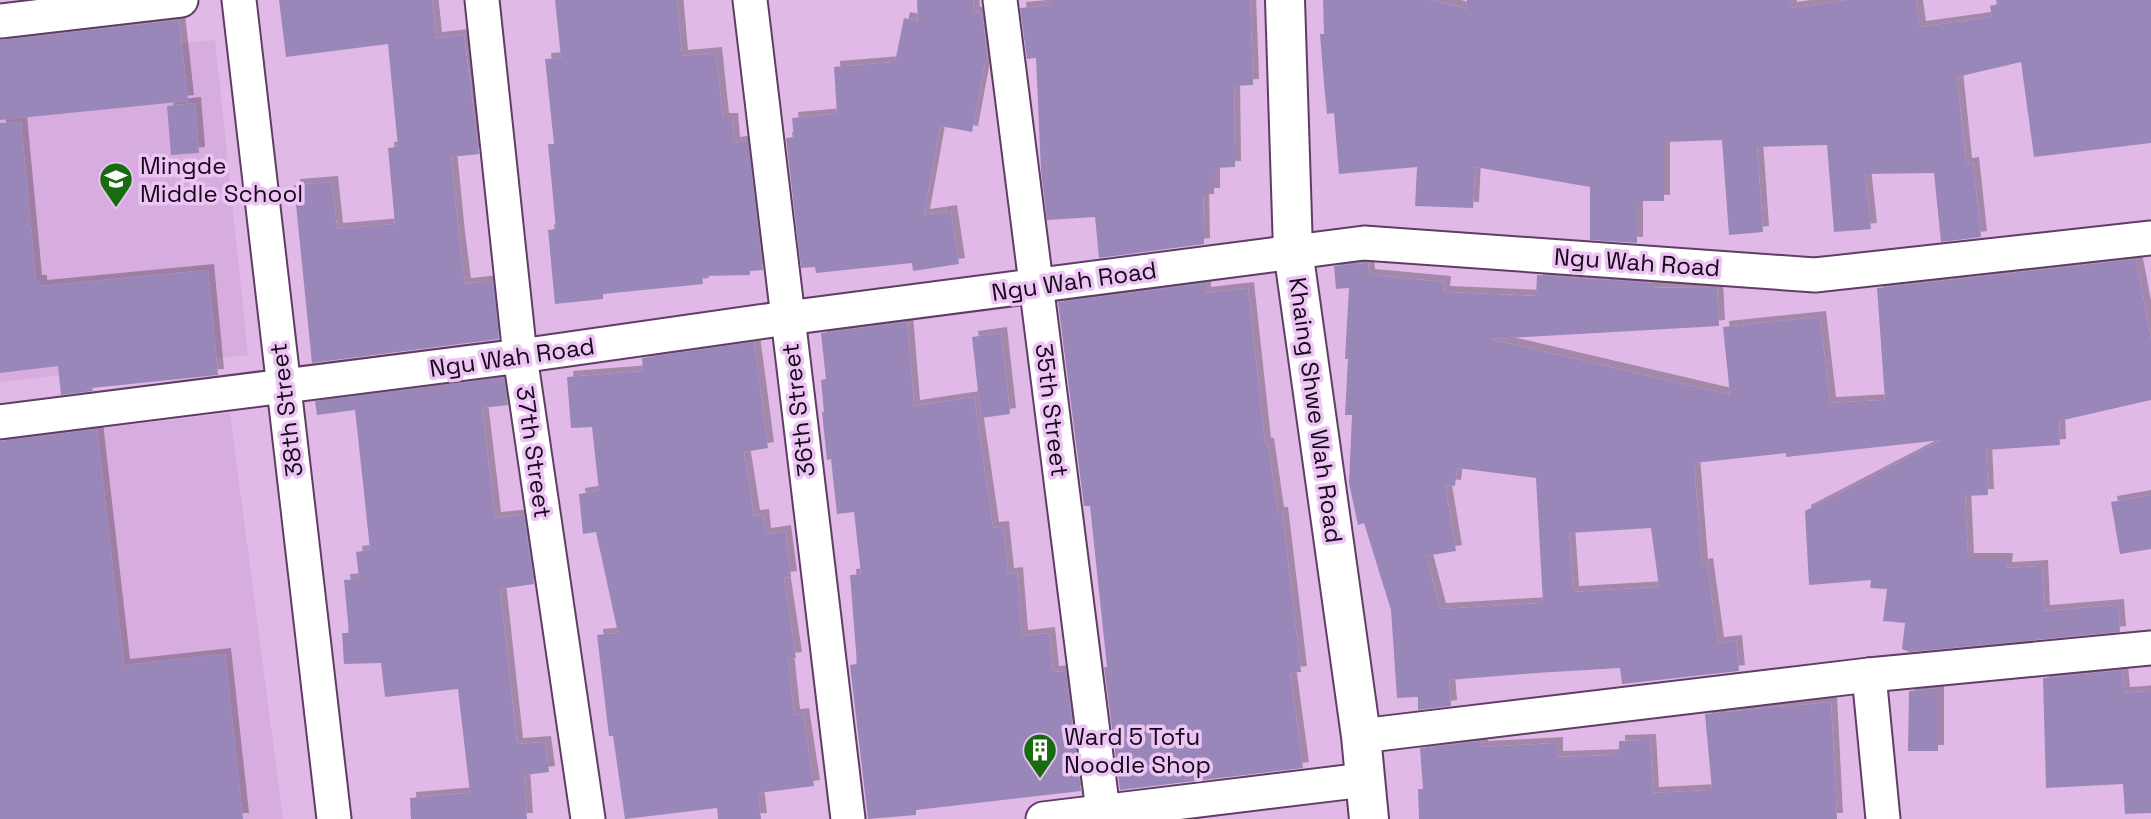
<svg xmlns="http://www.w3.org/2000/svg" width="2151" height="819" font-family="'Space Grotesk',sans-serif">
<style>
.built{fill:#d7acde}
.building{fill:#9a87b9;fill-rule:evenodd;filter:url(#shadow)}
.lines{fill:none;stroke-linecap:round;stroke-linejoin:round}
.minor-casing{stroke:#5f3d64;stroke-width:37}
.tertiary-casing{stroke:#5f3d64;stroke-width:42}
.minor{stroke:#fff;stroke-width:33}
.tertiary{stroke:#fff;stroke-width:38}
.labels{text-anchor:middle;dominant-baseline:central;stroke-width:7;stroke-linejoin:round;paint-order:stroke}
.poi-label{font-size:24px;fill:#170919;stroke:#edc5f4;text-anchor:start}
.street-label{font-size:24px;fill:#170919;stroke:#edc5f4}
</style>
<defs>
<filter id="shadow"><feDropShadow dx="6" dy="-6" stdDeviation="0" flood-color="#0004"/></filter>
</defs>
<rect width="100%" height="100%" fill="#e0b9e6"/>
<!-- built -->
<g class="built">
<path d="M215,40L248,355L0,382V63Z"/>
<path d="M230,413L283,819H0V440Z"/>
</g>
<!-- building -->
<g class="building">
<path d="M279,0H432L436,38L464,35L479,154L451,157L459,238L465,284L493,281L499,339L312,363L294,185L332,182L337,229L395,224L388,148L398,147L388,44L286,57Z"/>
<path d="M555,0H677L682,56L716,53L723,119H732L734,143L748,141L763,270L750,271V275L702,276L703,284L603,294V299L555,304L548,230L556,229L548,144H554L545,59L561,58Z"/>
<path d="M917,0H973L974,13L982,12L988,62H985L972,132L940,126L924,215L951,211L959,264L913,271L912,263L816,273L815,267L801,268L786,138L794,137L792,118L837,114L834,67L895,62L904,18L918,21Z"/>
<path d="M1051,0H1250L1253,85L1234,86L1235,167L1214,168V194H1203L1204,244L1099,258L1095,217L1047,220L1041,171L1036,58L1027,59L1020,8L1052,5Z"/>
<path d="M1323,0H1430L1467,9V0H1789L1791,8L1847,0H1916L1920,27L1992,17L1990,6L1998,4V0H2151V143L2034,157L2021,62L1957,77L1966,164L1973,163L1981,237L1941,242L1934,173L1865,174L1871,229L1834,232L1827,145L1757,147L1763,232L1729,235L1722,140L1664,142V201H1637V243L1590,240V187L1475,167L1473,208L1415,206L1417,167L1339,174L1334,113L1327,114L1324,84L1320,34H1324Z"/>
<path d="M179,20L188,101L0,120V40Z"/>
<path d="M195,103L199,153L171,155L167,106Z"/>
<path d="M21,122L36,281H41V286L208,270L218,375L92,388L93,391L61,395L58,366L0,373V123Z"/>
<path d="M2136,259L2151,339V400L2059,421L2060,445L1986,450L1988,495L1965,496L1968,559H2007L2006,568L2042,566L2044,611L2118,605L2120,632L1910,652L1902,649L1905,623L1883,621L1887,589L1870,588L1871,580L1809,585L1805,511L1942,440L1786,457V453L1694,463L1702,565L1707,564L1718,643L1736,641L1739,671L1622,684L1620,668L1536,673L1449,680L1451,706L1418,710V697L1397,698L1391,610L1364,523L1358,525L1349,483L1352,415H1345L1348,359H1345L1349,288L1336,289L1334,266L1368,263L1369,275L1445,282L1444,292L1536,296L1537,275L1653,283V288L1717,287L1719,326L1490,339L1730,395L1723,327L1820,317L1830,403L1885,400L1877,288ZM1457,468L1536,478L1543,603L1440,609L1426,556L1456,551L1445,485L1455,486ZM1651,528L1659,587L1573,592L1569,533Z"/>
<path d="M1205,283V293L1248,288L1265,444H1268L1278,513H1282L1301,672L1290,673L1303,768L1120,790L1104,667H1107L1090,506H1084L1058,302Z"/>
<path d="M907,322L914,406L974,397L993,528L1003,527L1008,574L1017,573L1022,636L1049,633L1053,672L1066,671L1081,791L916,810V815L868,819L850,665L857,664L850,575L861,574L854,512L837,514L831,459L827,460L822,412H824L821,380L826,379L821,333Z"/>
<path d="M1001,333L1010,414L981,418L972,337Z"/>
<path d="M754,342L768,448L744,452L754,516L763,515L765,534L785,531L791,577L784,578L796,658L788,659L794,715L803,714L814,786L758,793L761,819H718L717,808L625,819L613,736H609L597,635L618,633L596,532L583,534L579,494L599,491L592,427L571,428L567,377L643,371L642,358Z"/>
<path d="M504,377L508,405L482,408L495,518L524,515L534,584L500,589L517,744L545,742L549,772L524,775L527,819H411L410,798L470,793L458,689L385,697L381,663L344,664L342,633H349L344,580L359,579L356,552L370,550L363,483L355,410L317,415L315,401Z"/>
<path d="M97,429L124,665L225,654L243,819H0V441Z"/>
<path d="M2151,495V549L2120,554L2111,502Z"/>
<path d="M2122,670L2124,693L2151,691V813L2125,814L2123,784L2046,788L2043,678Z"/>
<path d="M1938,688V751H1908L1909,691Z"/>
<path d="M1831,702L1837,819H1419L1418,789H1423L1420,748L1481,741L1482,747L1557,743V757L1619,755V741L1650,740L1653,793L1712,790L1705,714Z"/>
</g>
<g class="lines">
<!-- minor casing -->
<g class="minor-casing">
<g id="minor">
<path d="M239,0L334,819"/>
<path d="M482,0L520,356L588,819"/>
<path d="M750,0L848,819"/>
<path d="M1000,0L1104,819"/>
<path d="M0,21L181,0"/>
<path d="M0,422L520,356L787,318L1364,243L1815,275L2151,238"/>
<path d="M1869,675L1883,819"/>
<path d="M1361,736L1869,675L2151,648"/>
<path d="M1043,819L1364,780"/>
</g>
</g>
<!-- tertiary casing -->
<g class="tertiary-casing">
<path id="tertiary" d="M1285,0L1293,250L1361,736L1369,819"/>
</g>
<!-- minor -->
<use href="#minor" class="minor"/>
<!-- tertiary -->
<use href="#tertiary" class="tertiary"/>
</g>
<!-- icons -->
<defs>
<g id="school-pin" transform="scale(1.75)"><path d="M0 17L-7.5 6A9.5 9.5 0 1 1 7.5 6Z" fill="#196b10" stroke="#edc5f4"/><path d="M0-5L7-2L0 1L-7-2ZM-4 1L0 2.5L4 1V4Q0 6-4 4Z" fill="#fff"/></g>
<g id="building-pin" transform="scale(1.75)"><path d="M0 17L-7.5 6A9.5 9.5 0 1 1 7.5 6Z" fill="#196b10" stroke="#edc5f4"/><path d="M-4-6H4V6H1V3H-1V6H-4ZM-2.5-4.3h1.7v1.8h-1.7ZM.8-4.3h1.7v1.8H.8ZM-2.5-1h1.7V.8h-1.7ZM.8-1h1.7V.8H.8Z" fill="#fff"/></g>
</defs>
<g fill-rule="evenodd">
<use href="#school-pin" x="116" y="179"/>
<use href="#building-pin" x="1040" y="750"/>
</g>
<g class="labels">
<!-- poi labels -->
<g class="poi-label">
<text x="140" y="165">Mingde<tspan x="140" dy="28">Middle School</tspan></text>
<text x="1064" y="736">Ward 5 Tofu<tspan x="1064" dy="28">Noodle Shop</tspan></text>
</g>
<!-- street labels -->
<g class="street-label">
<text transform="translate(1637 262) rotate(4)">Ngu Wah Road</text>
<text transform="translate(1074 281) rotate(-8)">Ngu Wah Road</text>
<text transform="translate(512 357) rotate(-8)">Ngu Wah Road</text>
<text transform="translate(286 410) rotate(-97)">38th Street</text>
<text transform="translate(798 410) rotate(-97)">36th Street</text>
<text transform="translate(1052 410) rotate(83)">35th Street</text>
<text transform="translate(1316 410) rotate(82)">Khaing Shwe Wah Road</text>
<text transform="translate(534 452) rotate(82)">37th Street</text>
</g>
</g>
</svg>
